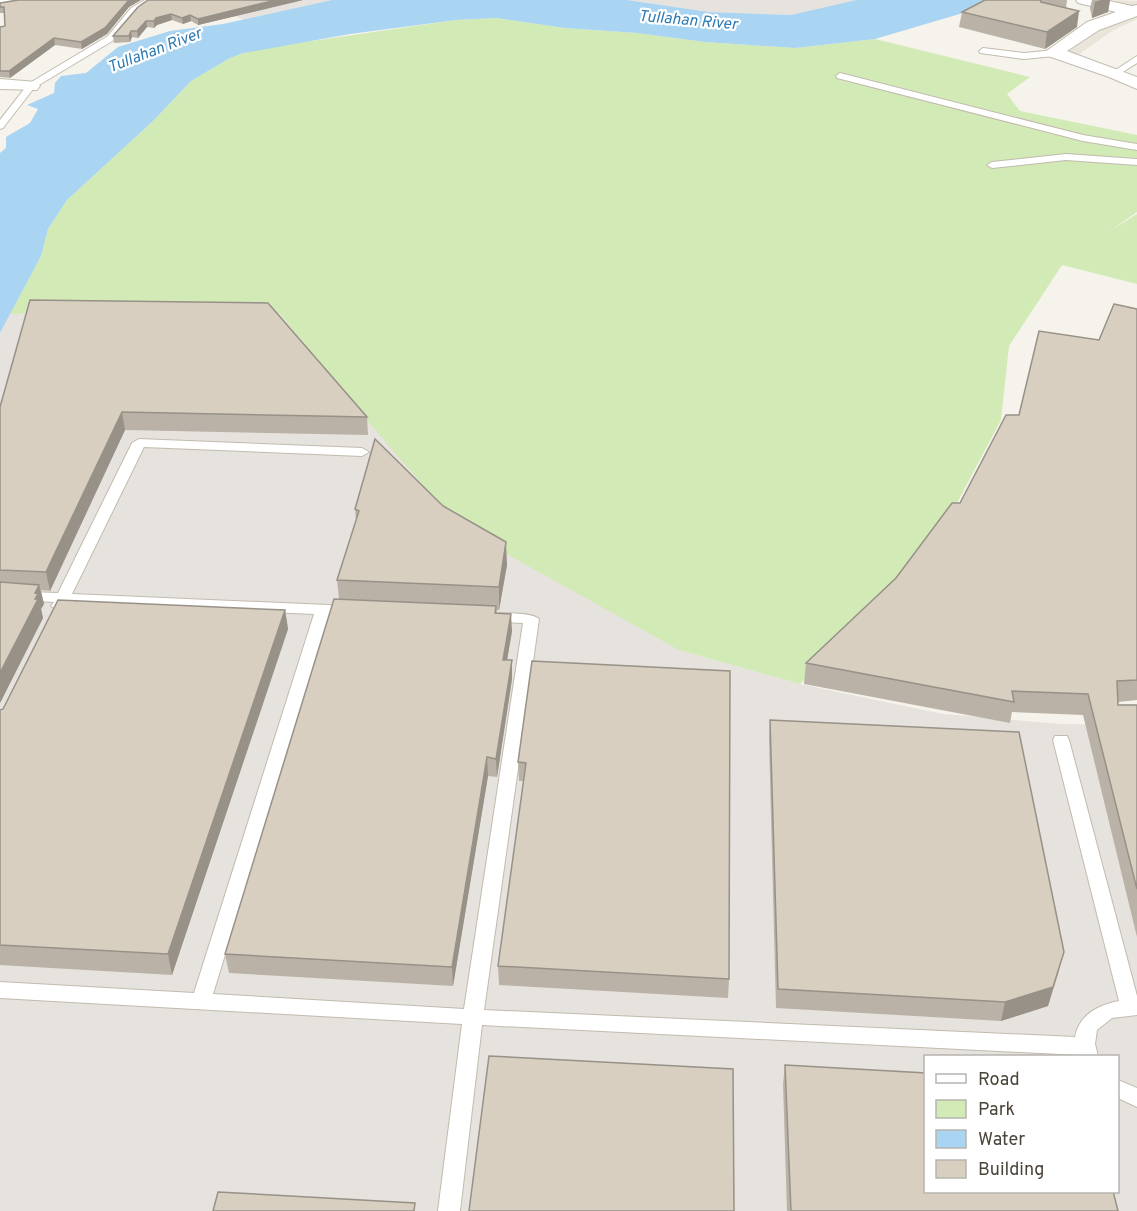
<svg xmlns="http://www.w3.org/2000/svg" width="1137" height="1211" font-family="Overpass,sans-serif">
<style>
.residential{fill:#eae5da}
.industrial{fill:#e6e2dd;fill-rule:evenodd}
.green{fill:#d2eab5}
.water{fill:#a9d4f2}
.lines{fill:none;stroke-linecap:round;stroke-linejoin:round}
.service-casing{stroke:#c2bbae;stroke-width:2}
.minor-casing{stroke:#c2bbae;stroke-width:2}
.service{fill:#fff;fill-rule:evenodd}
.minor{fill:#fff;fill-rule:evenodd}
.wall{fill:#bab2a6}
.shaded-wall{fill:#979187}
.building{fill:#d8cfc1;stroke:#979187;stroke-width:1.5}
.labels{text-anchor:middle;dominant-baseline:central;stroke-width:4.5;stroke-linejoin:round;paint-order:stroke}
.far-water-label{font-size:16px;font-style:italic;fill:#2e7ab2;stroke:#fff}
</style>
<rect width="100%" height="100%" fill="#f6f3ec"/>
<!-- residential -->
<path class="residential" d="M1117,0L1137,1V19L1112,31L1078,55L1066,52L1100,29L1132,14L1105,5Z"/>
<!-- industrial -->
<g class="industrial">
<path d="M212,0H332L243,20L207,1Z"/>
<path d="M627,0H856L791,15L709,12Z"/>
<path d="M122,311L280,314L358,410L679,650L800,684L943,714L1062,724L1137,725V1211H0V333L10,314ZM926,1056H1118V1192H926Z"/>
</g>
<!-- green -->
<path class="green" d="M496,18L565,28L637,33L705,42L795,48L875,39L1030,77L1007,94L1020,111L1137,135V212L1110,231L1137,214V284L1062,265L1009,346L1001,420L949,518L890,598L800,684L679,650L460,528L358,410L280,314L122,311L10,314L41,256L48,229L67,200L153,121L191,81L230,58L257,49L456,20Z"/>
<!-- water -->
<path class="water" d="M332,0H627L709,12L791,15L856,0H1007L875,39L795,48L705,42L637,33L565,28L496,18L456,20L350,34L244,53L230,58L191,81L153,121L67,200L48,229L41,256L0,333V153L6,148V137L30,123L38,109L27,105L54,93L55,83L61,76L86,73L118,47L170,31L223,24Z"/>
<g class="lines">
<!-- service casing -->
<g class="service-casing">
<g id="service">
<path d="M145,0H155L137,12L114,40L34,88L3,128L0,129V120L28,84L108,36L131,8Z"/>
<path d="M983,48L1024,53L1055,50L1059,53L1055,56L1024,59L980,53L979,51Z"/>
<path d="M1137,56V63L1118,75L1111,73Z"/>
<path d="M840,73L1083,135L1137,144V150L1083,141L837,78L836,76Z"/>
<path d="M1066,154L1137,159V165L1066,160L992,168L987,165L992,162Z"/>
<path d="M139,439L362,448L369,452L362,456L144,447L72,594L351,606L359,611L351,616L329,615L213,994L464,1009L523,623L486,621L483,618C490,611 532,612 539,619L484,1010L1075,1037C1079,1015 1098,1005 1119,1001L1053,740L1055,736H1067L1069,740L1137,996V1015L1112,1018L1097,1030L1095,1044L1098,1056L482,1025L460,1211H438L462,1024L0,998V982L194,993L314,614L68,603L64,609L59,611L51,606L54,602L0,599V591L58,593L132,443Z"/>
<path d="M1118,1080L1137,1088V1107L1118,1098Z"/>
</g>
</g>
<!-- minor casing -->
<g class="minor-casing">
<g id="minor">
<path d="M0,0H27L25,3L0,8Z"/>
<path d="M1076,0H1105L1132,6L1137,5V16L1099,30L1067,51L1137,77V89L1109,77L1048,56L1045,52L1087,22L1116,12L1078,3Z"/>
<path d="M0,79L37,82L40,86L37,90L0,89Z"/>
</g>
</g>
<!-- service -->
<use href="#service" class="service"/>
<!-- minor -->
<use href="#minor" class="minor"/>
</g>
<!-- wall -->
<g class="wall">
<path d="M18,0H141L129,7L107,34L82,49L55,45L10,78L0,77V27L5,26L4,13H0V3Z"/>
<path d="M148,0H303L198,25L191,21L183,24L172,20L157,25L154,28L147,27L138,38L132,37L130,42L114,43L113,36Z"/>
<path d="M985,0H1067L1066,8L1077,27L1045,49L959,27L962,12Z"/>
<path d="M1092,0H1110L1108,12L1092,18L1090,8Z"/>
<path d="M1137,309V700L1118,702V705H1137V937L1083,715L1012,712L1010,723L804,684L806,663L896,578L960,503L1019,415L1099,340Z"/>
<path d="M0,407L367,417L368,435L125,430L50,591L41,590L44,604L41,609L43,618L0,703Z"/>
<path d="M443,506L507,565L499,610H497V613L512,631L507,660H512V679L497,777L488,776L453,986L229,973L225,954L339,599L337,580L356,521L355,509Z"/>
<path d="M285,610L288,629L172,975L0,965V710Z"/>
<path d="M532,661L729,979L728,998L499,985L498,966L524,781H519L518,762Z"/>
<path d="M770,720L1059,971L1048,1006L1001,1021L776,1008L769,739Z"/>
<path d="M785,1065L1118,1211H787L783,1084Z"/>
</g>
<!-- shaded-wall -->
<g class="shaded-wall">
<path d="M128,0H141L129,7L107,34L82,49L81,42Z"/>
<path d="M276,0H303L198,25V19Z"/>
<path d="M1101,0H1110L1108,12L1092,18L1095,2Z"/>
<path d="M1079,11L1077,27L1045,49L1047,32Z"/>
<path d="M171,14L172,20L157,25L154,28V21L156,18Z"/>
<path d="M190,15L191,21L183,24L182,18Z"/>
<path d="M146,21L147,27L138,38L137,31Z"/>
<path d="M131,31L132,37L130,42L129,36Z"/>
<path d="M54,38L55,45L10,78L9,71Z"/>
<path d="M122,412L125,430L50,591L46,572Z"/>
<path d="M506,542L507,565L499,610V587Z"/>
<path d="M39,585L44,604L41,609L43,618L0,703V673Z"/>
<path d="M285,610L288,629L172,975L168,954Z"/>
<path d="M511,614L512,631L504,678L503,660Z"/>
<path d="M512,660V679L497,777L496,759Z"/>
<path d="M487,757L488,776L453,986L452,967Z"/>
<path d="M1064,952L1048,1006L1001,1021L1005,1002Z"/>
</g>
<!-- building -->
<g class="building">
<path d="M18,0H129L105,28L81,42L54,38L9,71H0V27L5,26L4,7H0V3Z"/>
<path d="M148,0H276L198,19L190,15L182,18L171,14L156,18L154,21H146L137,31H131L129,36H113L138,7Z"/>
<path d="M985,0H1040L1041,2L1079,11L1047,32L962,12Z"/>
<path d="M30,300L268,303L367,417L122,412L46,572L0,570V407Z"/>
<path d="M1114,304L1137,309V680L1117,681L1118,705H1137V889L1088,694L1012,691L1014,702L806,663L896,578L952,503H960L1006,415H1019L1039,331L1099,340Z"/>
<path d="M375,439L443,506L506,542L499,587L337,580L359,511L355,509Z"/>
<path d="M0,582L39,585L35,593L38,594L35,599H38L0,673Z"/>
<path d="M334,599L496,606L495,613L511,614L503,660H512L496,759L487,757L452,967L225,954Z"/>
<path d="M58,600L285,610L168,954L0,945V710L3,709Z"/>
<path d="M532,661L730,671L729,979L498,966L526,763L518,762Z"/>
<path d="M770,720L1019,732L1064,952L1053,987L1005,1002L778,989Z"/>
<path d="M489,1056L733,1069L734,1211H469Z"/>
<path d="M785,1065L926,1073V1191H1113L1118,1211H791Z"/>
<path d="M218,1192L415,1203L414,1211H213Z"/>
</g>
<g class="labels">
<!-- far-water labels -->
<g class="far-water-label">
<text transform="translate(688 21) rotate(5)">Tullahan River</text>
<text transform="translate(155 51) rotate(-21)">Tullahan River</text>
</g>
</g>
<!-- legend -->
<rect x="924" y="1055" width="195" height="138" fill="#ffffff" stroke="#b7b4b0" stroke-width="1.5"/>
<rect x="936" y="1074" width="30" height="9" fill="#ffffff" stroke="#b7b4b0" stroke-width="1.5"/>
<text x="978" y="1085" font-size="18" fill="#4b4439">Road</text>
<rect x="936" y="1100" width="30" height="18" fill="#d2eab5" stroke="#b7b4b0" stroke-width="1.5"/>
<text x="978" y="1115" font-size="18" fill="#4b4439">Park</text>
<rect x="936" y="1130" width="30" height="18" fill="#a9d4f2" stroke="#b7b4b0" stroke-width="1.5"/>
<text x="978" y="1145" font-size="18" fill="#4b4439">Water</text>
<rect x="936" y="1160" width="30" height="18" fill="#d8cfc1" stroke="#b7b4b0" stroke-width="1.5"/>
<text x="978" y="1175" font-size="18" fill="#4b4439">Building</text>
</svg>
